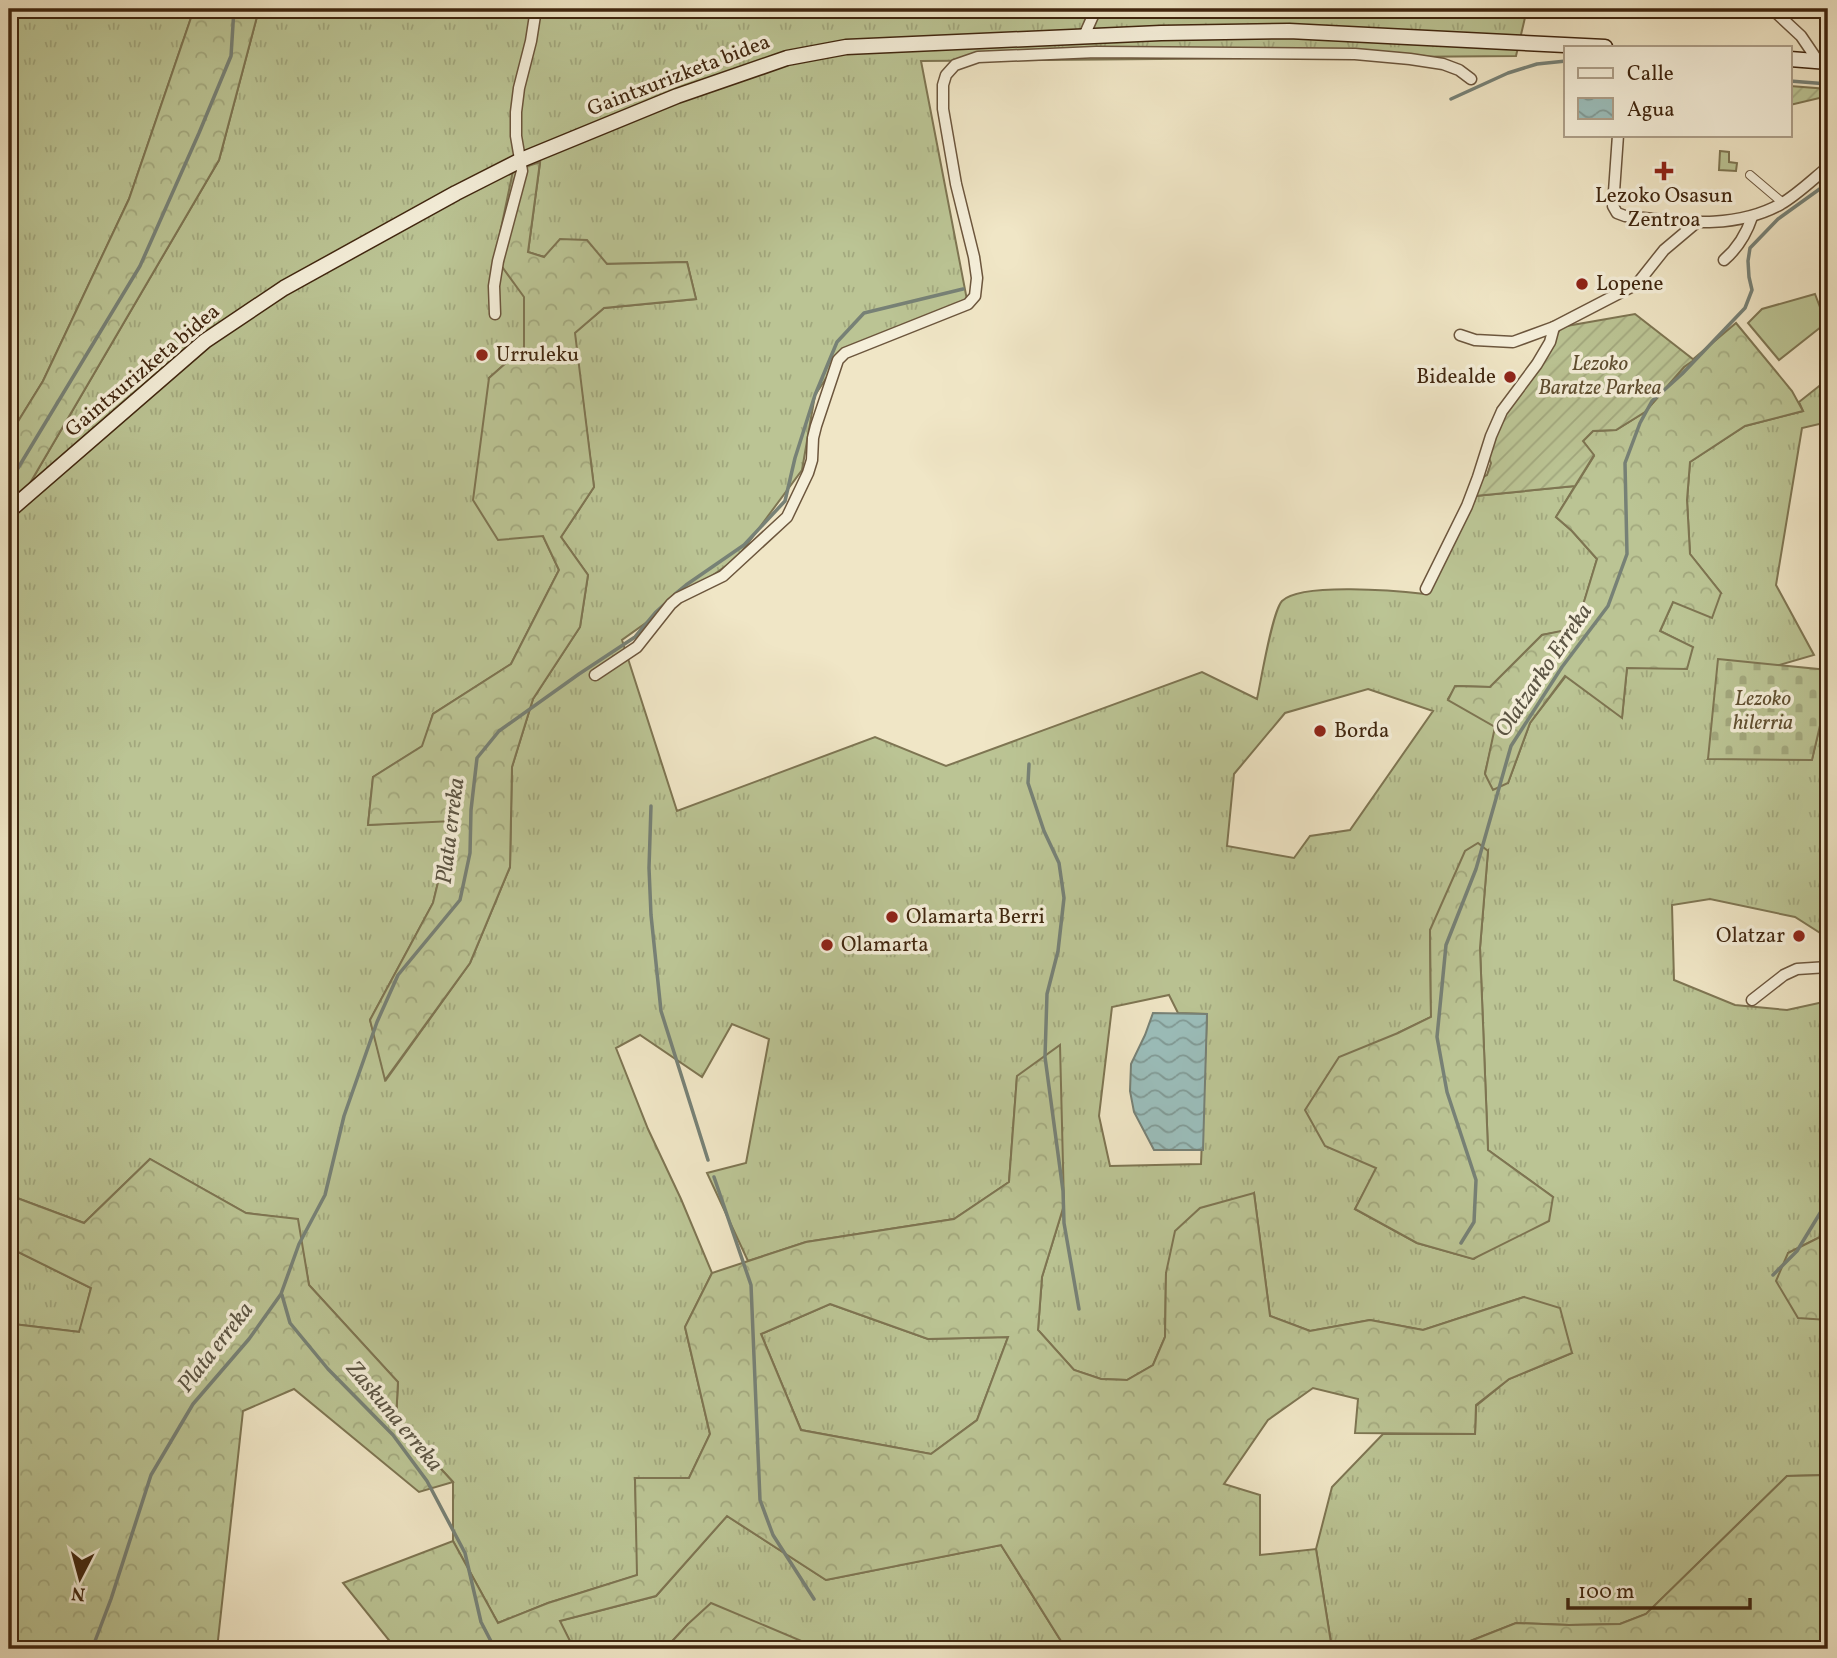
<svg xmlns="http://www.w3.org/2000/svg" width="1837" height="1658" font-family="Vollkorn,serif">
<style>
.grass{fill:url(#grass-tufts);stroke:#7e7552;stroke-width:2;fill-rule:evenodd}
.forest{fill:url(#forest-crowns);stroke:#7e7552;stroke-width:2;fill-rule:evenodd}
.cemetery{fill:url(#cemetery-stones);stroke:#7e7552;stroke-width:2}
.park{fill:#bbc494;stroke:#7e7552;stroke-width:2}
.garden{fill:url(#garden-furrows);stroke:#7e7552;stroke-width:2}
.water{fill:url(#water-waves);stroke:#778176;stroke-width:2}
.lines{fill:none;stroke-linecap:round;stroke-linejoin:round}
.stream{stroke:#778176;stroke-width:3.5}
.pedestrian-casing{stroke:#6c563d;stroke-width:10}
.minor-casing{stroke:#6c563d;stroke-width:13}
.secondary-casing{stroke:#40260f;stroke-width:17}
.pedestrian{stroke:#f5efda;stroke-width:8}
.minor{stroke:#f5efda;stroke-width:10}
.secondary{stroke:#f5efda;stroke-width:14}
.poi-dot{fill:#8f2418;stroke:#f5efda;stroke-width:2.5}
.labels{text-anchor:middle;dominant-baseline:central;stroke-width:7;stroke-linejoin:round;paint-order:stroke}
.street-label{font-size:21px;fill:#40260f;stroke:#f5efda}
.poi-label{font-size:21px;fill:#40260f;stroke:#f5efda;text-anchor:start}
.park-label{font-size:21px;font-style:italic;fill:#5f4e30;stroke:#f5efda}
.water-label{font-size:23px;font-style:italic;fill:#5b5443;stroke:#f5efda}
</style>
<defs>
<pattern id="grass-tufts" width="24" height="20" patternUnits="userSpaceOnUse" patternTransform="scale(1.75)"><rect width="24" height="20" fill="#bbc494"/><path d="M3 7l-1-3M5 7V3M7 7l1-3M15 17l-1-3M17 17v-4M19 17l1-3" fill="none" stroke="#a2a87e"/></pattern>
<pattern id="forest-crowns" width="20" height="18" patternUnits="userSpaceOnUse" patternTransform="scale(1.75)"><rect width="20" height="18" fill="#bbc494"/><path d="M2 6a3 3 0 1 1 6 0M12 15a3 3 0 1 1 6 0" fill="none" stroke="#a2a87e"/></pattern>
<pattern id="cemetery-stones" width="16" height="16" patternUnits="userSpaceOnUse" patternTransform="scale(1.75)"><rect width="16" height="16" fill="#bbc494"/><path d="M2 7V4a2 2 0 0 1 4 0v3zM10 15v-3a2 2 0 0 1 4 0v3z" fill="#a2a87e"/></pattern>
<pattern id="garden-furrows" width="10" height="10" patternUnits="userSpaceOnUse" patternTransform="scale(1.75)"><rect width="10" height="10" fill="#bbc494"/><path d="M-1 1l2-2M0 10L10 0M9 11l2-2" fill="none" stroke="#a2a87e"/></pattern>
<pattern id="water-waves" width="16" height="10" patternUnits="userSpaceOnUse" patternTransform="scale(1.75)"><rect width="16" height="10" fill="#9bbebb"/><path d="M0 5q4-4 8 0t8 0" fill="none" stroke="#809a96"/></pattern>
</defs>
<rect width="100%" height="100%" fill="#f0e6c6"/>
<filter id="stains"><feTurbulence type="fractalNoise" baseFrequency=".00286" numOctaves="4"/><feColorMatrix values="0 0 0 0 .2 0 0 0 0 .09 0 0 0 0 .02 0 0 0 .5 -.17"/></filter>
<radialGradient id="worn" r=".72"><stop offset=".6" stop-color="#630" stop-opacity="0"/><stop offset="1" stop-color="#630" stop-opacity=".3"/></radialGradient>
<!-- grass -->
<g class="grass">
<path d="M9,9H194L129,199L43,381L9,436Z"/>
<path d="M259,9H1527L1516,56L921,61L968,305L844,352L815,395L802,470L737,558L622,640L677,811L875,737L946,766L1202,672L1257,699C1261,681 1272,612 1282,601C1301,582 1399,591 1425,594L1475,496L1575,486L1556,517L1572,531L1597,559L1576,629L1542,635L1490,687L1456,686L1448,699L1496,727L1485,773L1508,783L1530,723L1566,676L1622,717L1627,668L1692,647L1660,631L1673,602L1721,593L1690,554L1687,500L1690,462L1745,426L1803,411L1799,402L1828,379V422L1802,428L1776,585L1814,655L1779,665L1708,759H1812L1828,691V938L1795,917L1710,899L1672,905L1674,980L1735,1005L1787,1010L1828,1001V1233L1788,1253L1798,1317L1828,1320V1475L1787,1476L1646,1614L1620,1624L1569,1625L1516,1623L1450,1649H1332L1316,1549L1332,1487L1383,1434H1475L1476,1406L1509,1379L1572,1353L1524,1297L1423,1330L1370,1320L1310,1331L1270,1316L1254,1193L1166,1273L1165,1337L1153,1365L1127,1380L1101,1379L1074,1370L1038,1330L1042,1277L1064,1205L1017,1076L1009,1182L954,1219L806,1242L748,1261L707,1173L746,1163L769,1039L732,1024L702,1077L640,1035L616,1048L648,1129L681,1199L712,1273L685,1327L710,1434L689,1478H635L638,1575L548,1603L498,1623L453,1541V1482L396,1420L398,1382L309,1285L297,1220L246,1213L150,1159L84,1223L9,1195V519L219,160ZM540,163L528,252C576,269 636,263 687,262L696,299L604,308L574,333L594,487L561,537L588,575L580,627L533,699L512,767L510,867L470,963L386,1080L370,1020L433,903L453,820L368,825L373,777L423,746L433,714L511,664L559,570L543,536L489,378L524,347V297L513,171ZM1368,689L1433,711L1350,830L1310,836L1294,858L1227,846L1234,774L1285,713ZM1488,851L1480,948L1488,1150L1553,1197L1474,1259L1417,1243L1355,1209L1377,1168L1398,1033L1431,1017L1430,930ZM1169,995L1178,1013L1207,1014L1201,1164L1110,1166L1099,1116L1112,1007Z"/>
<path d="M9,1243L18,1252L91,1288L80,1332L14,1324L9,1330Z"/>
<path d="M830,1304L928,1339L1008,1337L977,1420L931,1454L801,1430L761,1334Z"/>
<path d="M727,1516L826,1580L1001,1545L1066,1649H813L811,1644L688,1624L665,1649H574L559,1621L656,1596Z"/>
</g>
<!-- forest -->
<g class="forest">
<path d="M194,9H259L219,160L9,519V436L43,381L129,199Z"/>
<path d="M540,162L528,252L544,257L560,239L587,240L607,264L687,262L696,299L604,308L575,333L594,487L561,537L588,575L580,627L533,699L512,767L510,867L470,963L385,1080L370,1020L433,903L453,821L368,825L373,777L422,746L433,714L511,664L559,570L543,536L498,540L473,500L489,378L524,347V297L495,257L513,171Z"/>
<path d="M1736,323L1792,391L1803,411L1745,426L1690,462L1687,500L1690,554L1721,593L1712,618L1673,602L1660,631L1693,647L1687,669L1627,668L1622,718L1565,676L1530,723L1508,783L1493,790L1485,774L1495,727L1448,700L1455,686L1490,687L1542,635L1576,628L1597,559L1572,531L1556,517L1594,456L1583,441L1593,431L1616,430L1645,412L1684,367Z"/>
<path d="M1478,843L1488,851L1480,948L1488,1150L1553,1197L1549,1221L1473,1259L1417,1243L1355,1209L1376,1168L1325,1146L1305,1110L1339,1057L1398,1033L1431,1017L1430,930L1465,851Z"/>
<path d="M1060,1045L1064,1205L1042,1277L1038,1330L1074,1370L1101,1379L1127,1380L1153,1365L1165,1337L1166,1273L1175,1231L1200,1208L1254,1193L1270,1316L1310,1331L1370,1320L1423,1330L1524,1297L1560,1308L1572,1353L1509,1379L1476,1405L1475,1434L1355,1433L1358,1399L1313,1388L1268,1420L1224,1484L1260,1495V1555L1316,1549L1332,1649H1066L1001,1545L826,1580L727,1516L656,1596L560,1621L574,1649H396L343,1583L453,1541L498,1623L548,1603L637,1575L635,1478H689L710,1434L685,1327L712,1273L806,1242L954,1219L1009,1182L1017,1076ZM830,1304L928,1339L1008,1337L977,1420L931,1454L801,1430L761,1334Z"/>
<path d="M150,1159L246,1213L298,1219L309,1285L398,1382L396,1420L453,1482L419,1492L294,1389L243,1411L217,1649H9V1330L13,1324L79,1332L91,1288L18,1252L9,1243V1195L84,1223Z"/>
<path d="M1828,1233V1320L1798,1318L1776,1281L1788,1253Z"/>
<path d="M1828,1475V1649H1450L1516,1623L1569,1625L1620,1624L1646,1614L1787,1476Z"/>
<path d="M711,1603L811,1645L813,1649H665L688,1624Z"/>
</g>
<!-- cemetery -->
<path class="cemetery" d="M1718,659L1828,670V691L1812,760L1708,759Z"/>
<!-- park -->
<g class="park">
<path d="M1720,151L1729,152V162L1737,163L1736,171L1719,170Z"/>
<path d="M1815,294L1826,323L1779,360L1748,323L1762,309Z"/>
</g>
<!-- garden -->
<g class="garden">
<path d="M1790,86L1828,89V96L1790,105Z"/>
<path d="M1635,314L1694,360L1684,367L1645,412L1616,430L1593,431L1583,441L1594,455L1575,486L1475,496L1481,478L1487,475L1491,463L1488,456L1504,415L1540,366L1561,327Z"/>
</g>
<!-- water -->
<path class="water" d="M1153,1013L1207,1014L1203,1150H1154L1134,1112L1130,1091L1131,1064L1145,1035Z"/>
<g class="lines">
<!-- stream -->
<g class="stream">
<path d="M1790,81L1828,84"/>
<path d="M1451,99L1508,73L1537,64L1566,61"/>
<path d="M9,483L140,266L199,133L231,56L234,9"/>
<path d="M675,594L686,585L744,545L785,501L795,458L815,395L837,342L864,313L963,289"/>
<path d="M1029,764L1028,783L1044,831L1059,863L1064,898L1058,951L1047,994L1045,1057L1063,1191L1064,1223L1079,1309"/>
<path d="M651,806L649,868L651,915L661,1011L708,1160"/>
<path d="M714,1177L751,1285L760,1500L773,1535L814,1599"/>
<path d="M1461,1243L1474,1222L1476,1180L1447,1092L1437,1037L1446,945L1476,869L1511,746L1562,667L1608,606L1627,554L1625,463L1640,423L1652,401L1682,374L1745,308L1752,290L1749,277L1748,261L1750,248L1778,219L1828,183"/>
<path d="M1773,1275L1797,1251L1828,1200"/>
<path d="M282,1295L290,1323L328,1369L393,1435L427,1481L465,1553L481,1622L495,1649"/>
<path d="M92,1649L111,1599L151,1475L193,1404L249,1339L281,1294L299,1244L325,1195L344,1116L377,1022L398,975L460,900L470,853L471,810L477,758L499,731L579,674L635,637L656,612L667,602"/>
</g>
<!-- pedestrian casing -->
<g class="pedestrian-casing">
<path id="pedestrian" d="M1750,175L1783,203"/>
</g>
<!-- minor casing -->
<g class="minor-casing">
<g id="minor">
<path d="M1772,9L1801,36L1818,61"/>
<path d="M1084,36L1096,9"/>
<path d="M1618,135L1613,206L1617,213L1625,216C1678,221 1732,231 1781,204C1798,194 1813,179 1828,167"/>
<path d="M1724,260C1738,248 1746,235 1752,217"/>
<path d="M495,314L494,286L498,261L522,171L516,136V112L519,88L531,41L536,9"/>
<path d="M1460,335L1475,340L1513,342L1554,327L1637,284L1664,250L1696,223"/>
<path d="M1426,589L1467,506L1478,477L1491,436L1502,411L1537,364L1550,342L1554,327"/>
<path d="M595,675L637,647L671,604L678,598L723,576L787,517L808,473L812,460L813,438L816,426L838,360L845,353L968,304L975,296L977,278L974,257L956,184L943,109V85L946,75L955,65L978,57L1096,52L1355,54L1410,59L1443,64L1459,70L1471,79"/>
<path d="M1752,1000L1784,975L1797,969L1828,967"/>
</g>
</g>
<!-- secondary casing -->
<g class="secondary-casing">
<g id="secondary">
<path d="M1790,59L1828,62"/>
<path d="M9,511L205,341L284,288L456,193L521,160L677,96L787,58L846,47L1161,33L1289,31L1605,47"/>
</g>
</g>
<!-- pedestrian -->
<use href="#pedestrian" class="pedestrian"/>
<!-- minor -->
<use href="#minor" class="minor"/>
<!-- secondary -->
<use href="#secondary" class="secondary"/>
</g>
<!-- markers -->
<g class="poi-dot">
<path d="M1660.5 160.5h7v7h7v7h-7v7h-7v-7h-7v-7h7z"/>
<circle cx="1582" cy="284" r="7"/>
<circle cx="482" cy="355" r="7"/>
<circle cx="1510" cy="377" r="7"/>
<circle cx="1320" cy="731" r="7"/>
<circle cx="892" cy="917" r="7"/>
<circle cx="1799" cy="936" r="7"/>
<circle cx="827" cy="945" r="7"/>
</g>
<g class="labels">
<!-- street labels -->
<g class="street-label">
<text transform="translate(679 76) rotate(-21)">Gaintxurizketa bidea</text>
<text transform="translate(143 371) rotate(-40)">Gaintxurizketa bidea</text>
</g>
<!-- poi labels -->
<g class="poi-label">
<text x="1664" y="196" text-anchor="middle">Lezoko Osasun<tspan x="1664" dy="24">Zentroa</tspan></text>
<text x="1596" y="284">Lopene</text>
<text x="496" y="355">Urruleku</text>
<text x="1496" y="377" text-anchor="end">Bidealde</text>
<text x="1334" y="731">Borda</text>
<text x="906" y="917">Olamarta Berri</text>
<text x="1785" y="936" text-anchor="end">Olatzar</text>
<text x="841" y="945">Olamarta</text>
</g>
<!-- park labels -->
<g class="park-label">
<text x="1600" y="364">Lezoko<tspan x="1600" dy="24">Baratze Parkea</tspan></text>
<text x="1763" y="699">Lezoko<tspan x="1763" dy="24">hilerria</tspan></text>
</g>
<!-- water labels -->
<g class="water-label">
<text transform="translate(1544 671) rotate(-56)">Olatzarko Erreka</text>
<text transform="translate(451 831) rotate(-83)">Plata erreka</text>
<text transform="translate(216 1348) rotate(-52)">Plata erreka</text>
<text transform="translate(394 1417) rotate(50)">Zaskuna erreka</text>
</g>
</g>
<!-- margin -->
<rect width="1837" height="1658" fill="none" stroke="#f0e6c6" stroke-width="35"/>
<rect x="10" y="10" width="1816" height="1637" fill="none" stroke="#40260f" stroke-width="3.5"/>
<rect x="18" y="18" width="1802" height="1623" fill="none" stroke="#40260f" stroke-width="2"/>
<!-- legend -->
<rect x="1564" y="46" width="228" height="91" fill="#f5efda" stroke="#ad9f89" stroke-width="2"/>
<rect x="1578" y="68" width="35" height="10" fill="#f5efda" stroke="#ad9f89" stroke-width="2"/>
<text x="1627" y="80" font-size="21" fill="#40260f">Calle</text>
<rect x="1578" y="98" width="35" height="21" fill="url(#water-waves)" stroke="#ad9f89" stroke-width="2"/>
<text x="1627" y="116" font-size="21" fill="#40260f">Agua</text>
<!-- north arrow -->
<g transform="translate(80 1578) rotate(186)" stroke="#f5efda" stroke-width="5" paint-order="stroke">
<path d="M0-5L12 26L0 18L-12 26Z" fill="#40260f"/>
<text y="-10" font-size="19" font-weight="bold" text-anchor="middle" fill="#40260f">N</text>
</g>
<!-- scale -->
<path d="M1568 1598v10h182v-10" fill="none" stroke="#40260f" stroke-width="3.5"/>
<text x="1578" y="1598" font-size="21" fill="#40260f" stroke="#f5efda" stroke-width="5" paint-order="stroke">100 m</text>
<rect width="100%" height="100%" filter="url(#stains)"/>
<rect width="100%" height="100%" fill="url(#worn)"/>
</svg>
